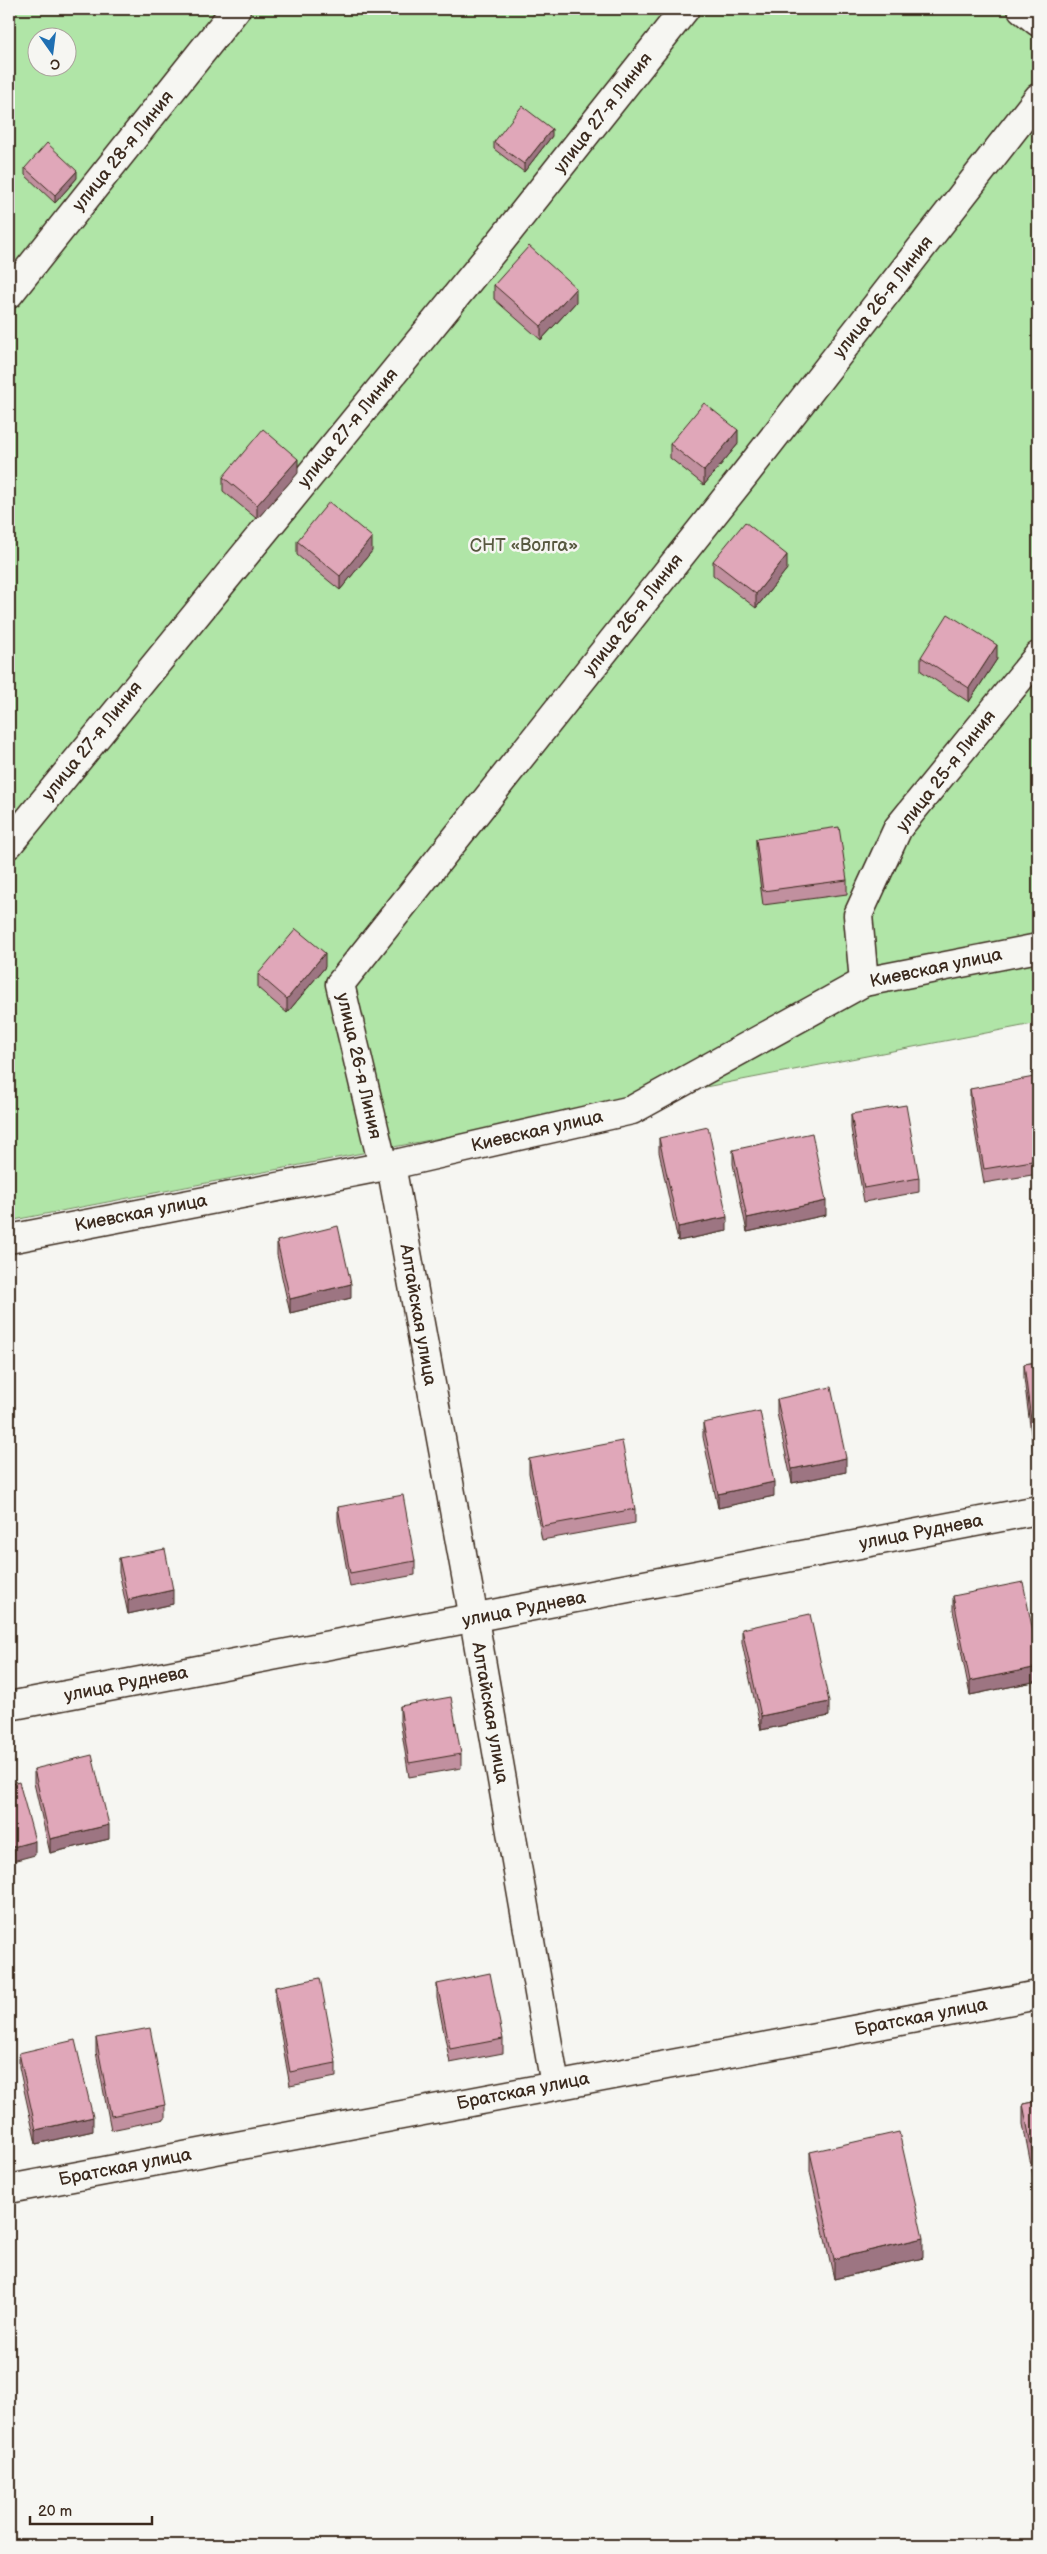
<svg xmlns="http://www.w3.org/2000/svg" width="1047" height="2554" font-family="'Balsamiq Sans',sans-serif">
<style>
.garden{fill:#b0e5a7;stroke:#768862;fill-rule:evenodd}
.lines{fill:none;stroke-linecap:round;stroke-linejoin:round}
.minor-casing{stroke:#3b2a1e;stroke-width:31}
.minor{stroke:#f6f6f2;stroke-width:28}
.wall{fill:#c1909f;stroke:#3b2a1e}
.shaded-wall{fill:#9d7582;stroke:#3b2a1e}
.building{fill:#e0a7b9;stroke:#3b2a1e}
.labels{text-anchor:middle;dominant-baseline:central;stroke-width:5;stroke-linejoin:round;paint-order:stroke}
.street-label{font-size:18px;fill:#3b2a1e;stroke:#f6f6f2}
.park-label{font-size:18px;fill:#585940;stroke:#f6f6f2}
</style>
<rect width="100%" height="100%" fill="#f6f6f2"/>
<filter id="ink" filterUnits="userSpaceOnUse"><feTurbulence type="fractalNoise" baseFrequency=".02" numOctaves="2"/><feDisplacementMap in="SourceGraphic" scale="10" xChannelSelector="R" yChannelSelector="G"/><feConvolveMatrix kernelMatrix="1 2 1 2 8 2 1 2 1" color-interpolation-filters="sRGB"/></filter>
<g filter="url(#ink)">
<!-- garden -->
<path class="garden" d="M9,9H1038V1023L9,1221ZM38,38H68V68H38Z"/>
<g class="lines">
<!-- minor casing -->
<g class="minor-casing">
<g id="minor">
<path d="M1022,9L1038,22"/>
<path d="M9,294L236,9"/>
<path d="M9,844L497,246L685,9"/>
<path d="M864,982L858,915L898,828L1038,656"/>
<path d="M391,1165L474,1619L555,2085"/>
<path d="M383,1166L340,984L746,473L1038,98"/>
<path d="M9,1239L391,1165L632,1110L864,982L1038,948"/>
<path d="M9,1706L1038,1510"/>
<path d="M9,2189L1038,1995"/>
</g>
</g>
<!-- minor -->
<use href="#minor" class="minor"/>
</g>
<!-- wall -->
<g class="wall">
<path d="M552,136L524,172L494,149V142Z"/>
<path d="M25,168L77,178L55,203L25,175Z"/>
<path d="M494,285L576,302L541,340L494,299Z"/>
<path d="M670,444H738L704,485L670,458Z"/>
<path d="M298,473L257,519L223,491V477Z"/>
<path d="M297,541L372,551L340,590L297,555Z"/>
<path d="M713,561L787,569L756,608L713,575Z"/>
<path d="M921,657L997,659L969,702L921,671Z"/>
<path d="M756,839L847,880V894L763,905L756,853Z"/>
<path d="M325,967L287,1013L258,988V974Z"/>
<path d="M970,1089L1038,1099V1174L984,1183L970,1103Z"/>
<path d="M851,1114L919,1178V1192L864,1202L851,1128Z"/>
<path d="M659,1138L727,1231L678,1241L659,1152Z"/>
<path d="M733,1150L826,1215L747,1232L733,1164Z"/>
<path d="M277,1241L351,1298L290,1313L277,1255Z"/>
<path d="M1038,1362V1449L1033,1450L1024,1378V1364Z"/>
<path d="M777,1399L846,1472L792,1483L777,1413Z"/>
<path d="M703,1423L774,1496L718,1508L703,1437Z"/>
<path d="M529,1459L635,1509V1523L542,1540L529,1473Z"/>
<path d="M338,1507L415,1561V1575L350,1587L338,1521Z"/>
<path d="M119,1558L173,1604L128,1614L119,1572Z"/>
<path d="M953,1596L1038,1657V1681L970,1695L953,1610Z"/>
<path d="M742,1629L829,1716L761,1730L742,1643Z"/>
<path d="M400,1706L461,1754V1768L409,1777L400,1720Z"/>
<path d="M34,1769L109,1839L50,1853L34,1783Z"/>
<path d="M437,1984L503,2039V2053L450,2063L437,1998Z"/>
<path d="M275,1987L336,2063V2077L290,2086L275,2001Z"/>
<path d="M96,2038L165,2105V2119L111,2130L96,2052Z"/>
<path d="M19,2053L93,2131L36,2144L19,2067Z"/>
<path d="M1038,2101V2201L1023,2124V2104Z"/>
<path d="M810,2152L923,2258L834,2279L810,2172Z"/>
</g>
<!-- shaded-wall -->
<g class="shaded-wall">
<path d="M552,129V136L524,172V164Z"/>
<path d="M77,171V178L55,203V195Z"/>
<path d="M576,288V302L541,340V326Z"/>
<path d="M738,430V444L704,485V471Z"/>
<path d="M298,459V473L257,519V505Z"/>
<path d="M372,537V551L340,590V576Z"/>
<path d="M787,555V569L756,608V594Z"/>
<path d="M997,645V659L969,702V688Z"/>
<path d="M325,953V967L287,1013V999Z"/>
<path d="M826,1201V1215L747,1232V1218Z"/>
<path d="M727,1217V1231L678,1241V1227Z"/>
<path d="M351,1284V1298L290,1313V1299Z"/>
<path d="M846,1458V1472L792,1483V1469Z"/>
<path d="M774,1482V1496L718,1508V1494Z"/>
<path d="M173,1590V1604L128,1614V1600Z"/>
<path d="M1038,1667V1681L970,1695V1681Z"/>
<path d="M829,1702V1716L761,1730V1716Z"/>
<path d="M109,1825V1839L50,1853V1839Z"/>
<path d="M35,1841V1855L9,1862V1848Z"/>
<path d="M93,2117V2131L36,2144V2130Z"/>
<path d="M923,2238V2258L834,2279V2259Z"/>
</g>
<!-- building -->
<g class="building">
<path d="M522,106L552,129L524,164L494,142Z"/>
<path d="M47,143L77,171L55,195L25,168Z"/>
<path d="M529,246L576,288L541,326L494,285Z"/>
<path d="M704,403L738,430L704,471L670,444Z"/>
<path d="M263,429L298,459L257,505L223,477Z"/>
<path d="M329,502L372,537L340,576L297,541Z"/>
<path d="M745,522L787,555L756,594L713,561Z"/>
<path d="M948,614L997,645L969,688L921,657Z"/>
<path d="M839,827L847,880L763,891L756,839Z"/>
<path d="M296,929L325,953L287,999L258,974Z"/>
<path d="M1034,1077L1038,1099V1160L984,1169L970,1089Z"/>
<path d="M906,1105L919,1178L864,1188L851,1114Z"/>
<path d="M708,1127L727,1217L678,1227L659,1138Z"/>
<path d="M812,1133L826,1201L747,1218L733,1150Z"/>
<path d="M338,1226L351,1284L290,1299L277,1241Z"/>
<path d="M1038,1362V1435L1033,1436L1024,1364Z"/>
<path d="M831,1387L846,1458L792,1469L777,1399Z"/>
<path d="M760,1411L774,1482L718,1494L703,1423Z"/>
<path d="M622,1441L635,1509L542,1526L529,1459Z"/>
<path d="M403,1495L415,1561L350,1573L338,1507Z"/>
<path d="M165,1549L173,1590L128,1600L119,1558Z"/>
<path d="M1023,1582L1038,1657V1667L970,1681L953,1596Z"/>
<path d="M810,1614L829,1702L761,1716L742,1629Z"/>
<path d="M451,1697L461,1754L409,1763L400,1706Z"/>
<path d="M92,1755L109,1825L50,1839L34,1769Z"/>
<path d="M19,1782L35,1841L9,1848V1785Z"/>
<path d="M490,1973L503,2039L450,2049L437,1984Z"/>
<path d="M320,1978L336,2063L290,2072L275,1987Z"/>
<path d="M150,2028L165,2105L111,2116L96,2038Z"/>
<path d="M75,2040L93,2117L36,2130L19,2053Z"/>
<path d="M1038,2101V2181L1023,2104Z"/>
<path d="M899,2132L923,2238L834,2259L810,2152Z"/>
</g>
</g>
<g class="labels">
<!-- street labels -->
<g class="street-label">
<text transform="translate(603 113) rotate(-52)">улица 27-я Линия</text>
<text transform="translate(123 151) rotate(-51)">улица 28-я Линия</text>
<text transform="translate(883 297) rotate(-52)">улица 26-я Линия</text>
<text transform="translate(348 428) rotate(-51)">улица 27-я Линия</text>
<text transform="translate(633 615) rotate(-52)">улица 26-я Линия</text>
<text transform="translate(92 741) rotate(-51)">улица 27-я Линия</text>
<text transform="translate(946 771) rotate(-52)">улица 25-я Линия</text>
<text transform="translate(936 968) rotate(-12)">Киевская улица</text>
<text transform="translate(359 1066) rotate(77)">улица 26-я Линия</text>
<text transform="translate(537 1131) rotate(-13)">Киевская улица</text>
<text transform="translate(141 1213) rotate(-11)">Киевская улица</text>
<text transform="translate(418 1315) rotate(80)">Алтайская улица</text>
<text transform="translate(921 1532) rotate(-11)">улица Руднева</text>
<text transform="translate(524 1609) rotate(-11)">улица Руднева</text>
<text transform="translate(126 1684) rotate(-11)">улица Руднева</text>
<text transform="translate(490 1713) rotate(80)">Алтайская улица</text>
<text transform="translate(921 2017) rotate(-11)">Братская улица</text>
<text transform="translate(523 2091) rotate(-11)">Братская улица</text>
<text transform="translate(125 2167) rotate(-11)">Братская улица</text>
</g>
<!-- park labels -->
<g class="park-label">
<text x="524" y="545">СНТ «Волга»</text>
</g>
</g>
<!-- margin -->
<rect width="1047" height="2554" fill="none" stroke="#f6f6f2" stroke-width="30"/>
<rect x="15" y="15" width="1017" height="2524" fill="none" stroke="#3b2a1e" stroke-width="2" filter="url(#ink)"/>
<!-- north arrow -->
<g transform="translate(52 52) rotate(166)"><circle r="24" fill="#f6f6f2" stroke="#aba49d"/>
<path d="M0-4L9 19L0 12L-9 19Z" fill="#1f6fb2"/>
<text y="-8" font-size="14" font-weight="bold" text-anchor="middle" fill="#3b2a1e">С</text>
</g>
<!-- scale -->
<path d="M30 2516v8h122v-8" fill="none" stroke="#3b2a1e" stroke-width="2.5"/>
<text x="38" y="2516" font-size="15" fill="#3b2a1e" stroke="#f6f6f2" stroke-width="4" paint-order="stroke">20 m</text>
</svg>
